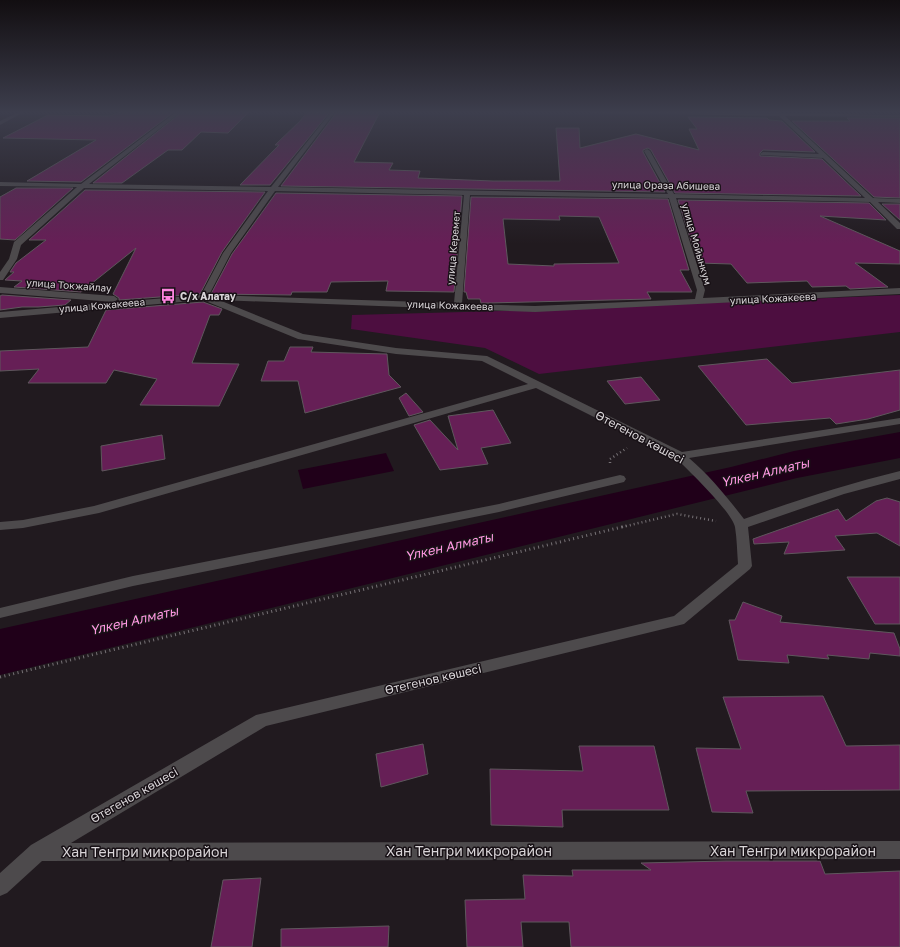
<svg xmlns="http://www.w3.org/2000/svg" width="900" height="947" font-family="'Golos Text',sans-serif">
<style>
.green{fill:#4d0e40}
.water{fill:#200019}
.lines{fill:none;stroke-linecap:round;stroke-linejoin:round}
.river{fill:#200019;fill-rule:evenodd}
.building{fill:#661f56;stroke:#5f575d;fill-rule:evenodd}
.path-far1{stroke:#777276;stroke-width:2.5;stroke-dasharray:1 3;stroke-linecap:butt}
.path{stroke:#777276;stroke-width:3;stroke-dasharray:1 3.5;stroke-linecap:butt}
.minor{fill:#4d4a4c;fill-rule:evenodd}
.labels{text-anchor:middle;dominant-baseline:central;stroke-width:3;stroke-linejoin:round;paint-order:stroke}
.far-street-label{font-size:10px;fill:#d9d5d8;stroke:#181116}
.far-poi-label{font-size:10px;font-weight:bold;fill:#d9d5d8;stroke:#181116;text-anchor:start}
.street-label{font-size:12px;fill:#d9d5d8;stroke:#181116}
.water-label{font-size:13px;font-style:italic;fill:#ff98e3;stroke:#181116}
.near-street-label{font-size:14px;fill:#d9d5d8;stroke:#181116}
</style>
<rect width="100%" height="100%" fill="#211a1f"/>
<!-- green -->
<path class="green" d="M900,295V332L539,374L485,348L351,329L352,315L536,310Z"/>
<!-- water -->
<path class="water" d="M386,453L394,471L303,489L298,470Z"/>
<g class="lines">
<!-- river -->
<path class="river" d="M900,432V458L797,478L0,675V629L731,467L794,451Z"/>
</g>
<!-- building -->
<g class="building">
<path d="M121,112H174L81,182L27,181L96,140L3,138L48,115L110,116Z"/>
<path d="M182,112H249L228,133L201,132L182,150H168L122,183H93Z"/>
<path d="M307,112L329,113L270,185H240L279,145H275L300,121Z"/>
<path d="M350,112H380L354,162L393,163L389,170L420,171L418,178L493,181H560L556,128H579L580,148L636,134L699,150L689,129H697L688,117L767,118L769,120L782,121L815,152L763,150L760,153V156L822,159L861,196L675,193L651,150L648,148L643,150V152L665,192L281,186L336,113Z"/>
<path d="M847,118H900V198L874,197L792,121H850Z"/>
<path d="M16,188H73L15,240L0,239V197Z"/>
<path d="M85,190L265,192L222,252L200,294L119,300V298L113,294L136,248L81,292L14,287L22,281L5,280L14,272H10L16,263L46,240H29Z"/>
<path d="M276,193L462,196L454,292L386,291L388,281L331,282L327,292H292L291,295L211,294L232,254Z"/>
<path d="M471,197L668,199L689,270H680L692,292H647L651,299L488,303H481L480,299H468L466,292H464ZM559,216L599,217L619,263L554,264V266L508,264L503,219L560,220Z"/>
<path d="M678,200L869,203L886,220L820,216L900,251V264L855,263L888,287L850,289L846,286L812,287L807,281L747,283L731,264L698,263Z"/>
<path d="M882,204H900V220Z"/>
<path d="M2,295L71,300L65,305L38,307H22L0,310V296Z"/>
<path d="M203,302L222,309L219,315H210L192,363L239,364L219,406L140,405L157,379L114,370L106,383H28L39,369L0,371V351L88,347L106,310Z"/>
<path d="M290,347H313L311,352L387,354L389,375L401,387L305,413L298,381H261L268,361H284Z"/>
<path d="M767,359L792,383L900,370V410L868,419L836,424L830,418L746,425L698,366Z"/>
<path d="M641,377L660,400L625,404L607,381Z"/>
<path d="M406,393L423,412L409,416L399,398Z"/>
<path d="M493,410L511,443L481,448L488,464L440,470L414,425L430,420L458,450L448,416Z"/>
<path d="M162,435L165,459L102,471L101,446Z"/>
<path d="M887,498L900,502V546L877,533L835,536L845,550L784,554L789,542L754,544L753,539L838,509L846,521L876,501Z"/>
<path d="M847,577H900V624H875Z"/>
<path d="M743,602L782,616L780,622L894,633L900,649V656L870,653L869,659L827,655L829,659L787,655L789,663L738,660L729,620H735Z"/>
<path d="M823,696L846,746L900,745V790L746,791L753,813L712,812L696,748L741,749L723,697Z"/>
<path d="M423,744L428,774L381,787L376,754Z"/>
<path d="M579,746H654L669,810H562L563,827L491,825L490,769L583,771Z"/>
<path d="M726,861H820L825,874L900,871V947H571L569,922H521L523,947H467L465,900L525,899L523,875L573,876L572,870H651L641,863Z"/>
<path d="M261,878L252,947H211L223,880Z"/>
<path d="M389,926L388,947H281V929Z"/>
</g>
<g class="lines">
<!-- path-far1 -->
<g class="path-far1">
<path d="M610,463V459L627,448"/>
<path d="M622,527L677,514L716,521"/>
</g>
<!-- path -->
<path class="path" d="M0,677L626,526"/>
<!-- minor -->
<g class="minor">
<path d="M19,112H24L0,125V121Z"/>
<path d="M176,112H181L89,184L271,187L331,112H335L278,187L668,194L644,151L647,149L650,151L674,194L865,198L823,158L761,155V153L763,152L819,154L779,116L591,113L589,112H781L782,113L900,115V117L785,116L873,198L900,199V203L878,202L900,223V229H897L870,202L676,198L705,290L703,298L900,288V294L535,312L219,300L303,334L396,348L487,356L682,452L900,418V424L689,458C710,476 727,497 744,519C795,501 847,484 900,471V479L844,494L748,527L752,566L750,569L684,624L266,726L71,843L900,841V859L42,861L7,893L0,896V873L31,845L256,715L674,616L738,564C737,552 737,539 735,527C732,512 688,470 676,458L536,388L99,513L23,528L0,530V522L23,520L94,506L528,384L482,361L396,354L298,339L203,300L0,318V312L201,295L223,253L268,191L84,188L21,245L17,259L3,280H0V272L9,259L14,242L77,187L0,186V182L81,184ZM275,191L464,195L454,303L209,295L231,253ZM470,195L669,198L697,290L695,299L535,306L462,304Z"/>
<path d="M0,287L114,296L118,299L114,302L0,293Z"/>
<path d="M620,475L624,476L626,479L624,482L499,512L133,586L0,618V608L133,576L499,504Z"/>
</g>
</g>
<!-- sky -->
<linearGradient id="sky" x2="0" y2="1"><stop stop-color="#120e11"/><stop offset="0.46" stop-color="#3d3e4d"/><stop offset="1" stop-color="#3d3e4d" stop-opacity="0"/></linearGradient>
<rect width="900" height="244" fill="url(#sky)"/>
<!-- icons -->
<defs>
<g id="bus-bare" transform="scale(1.2)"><path d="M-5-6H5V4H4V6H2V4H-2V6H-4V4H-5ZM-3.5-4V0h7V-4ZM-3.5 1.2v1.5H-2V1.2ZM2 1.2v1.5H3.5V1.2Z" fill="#fe85df" stroke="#181116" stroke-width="2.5" paint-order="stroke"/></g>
</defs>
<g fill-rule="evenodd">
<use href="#bus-bare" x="168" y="296"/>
</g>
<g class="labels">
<!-- far-street labels -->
<g class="far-street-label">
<text transform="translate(666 185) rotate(1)">улица Ораза Абишева</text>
<text transform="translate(697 244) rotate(74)">улица Мойынкум</text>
<text transform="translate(453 248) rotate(-85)">улица Керемет</text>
<text transform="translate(69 285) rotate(4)">улица Токжайлау</text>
<text transform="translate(773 298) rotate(-3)">улица Кожакеева</text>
<text transform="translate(102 305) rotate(-5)">улица Кожакеева</text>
<text transform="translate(450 305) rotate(2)">улица Кожакеева</text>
</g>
<!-- far-poi labels -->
<g class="far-poi-label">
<text x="180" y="296">С/х Алатау</text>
</g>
<!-- street labels -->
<g class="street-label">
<text transform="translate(640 437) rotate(28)">Өтегенов көшесі</text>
<text transform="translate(433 679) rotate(-13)">Өтегенов көшесі</text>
<text transform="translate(134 795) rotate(-30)">Өтегенов көшесі</text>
</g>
<!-- water labels -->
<g class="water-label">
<text transform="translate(765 472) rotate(-13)">Үлкен Алматы</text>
<text transform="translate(449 546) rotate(-13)">Үлкен Алматы</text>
<text transform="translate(134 620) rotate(-13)">Үлкен Алматы</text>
</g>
<!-- near-street labels -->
<g class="near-street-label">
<text x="469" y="850">Хан Тенгри микрорайон</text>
<text x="793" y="850">Хан Тенгри микрорайон</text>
<text x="145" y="851">Хан Тенгри микрорайон</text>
</g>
</g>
</svg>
